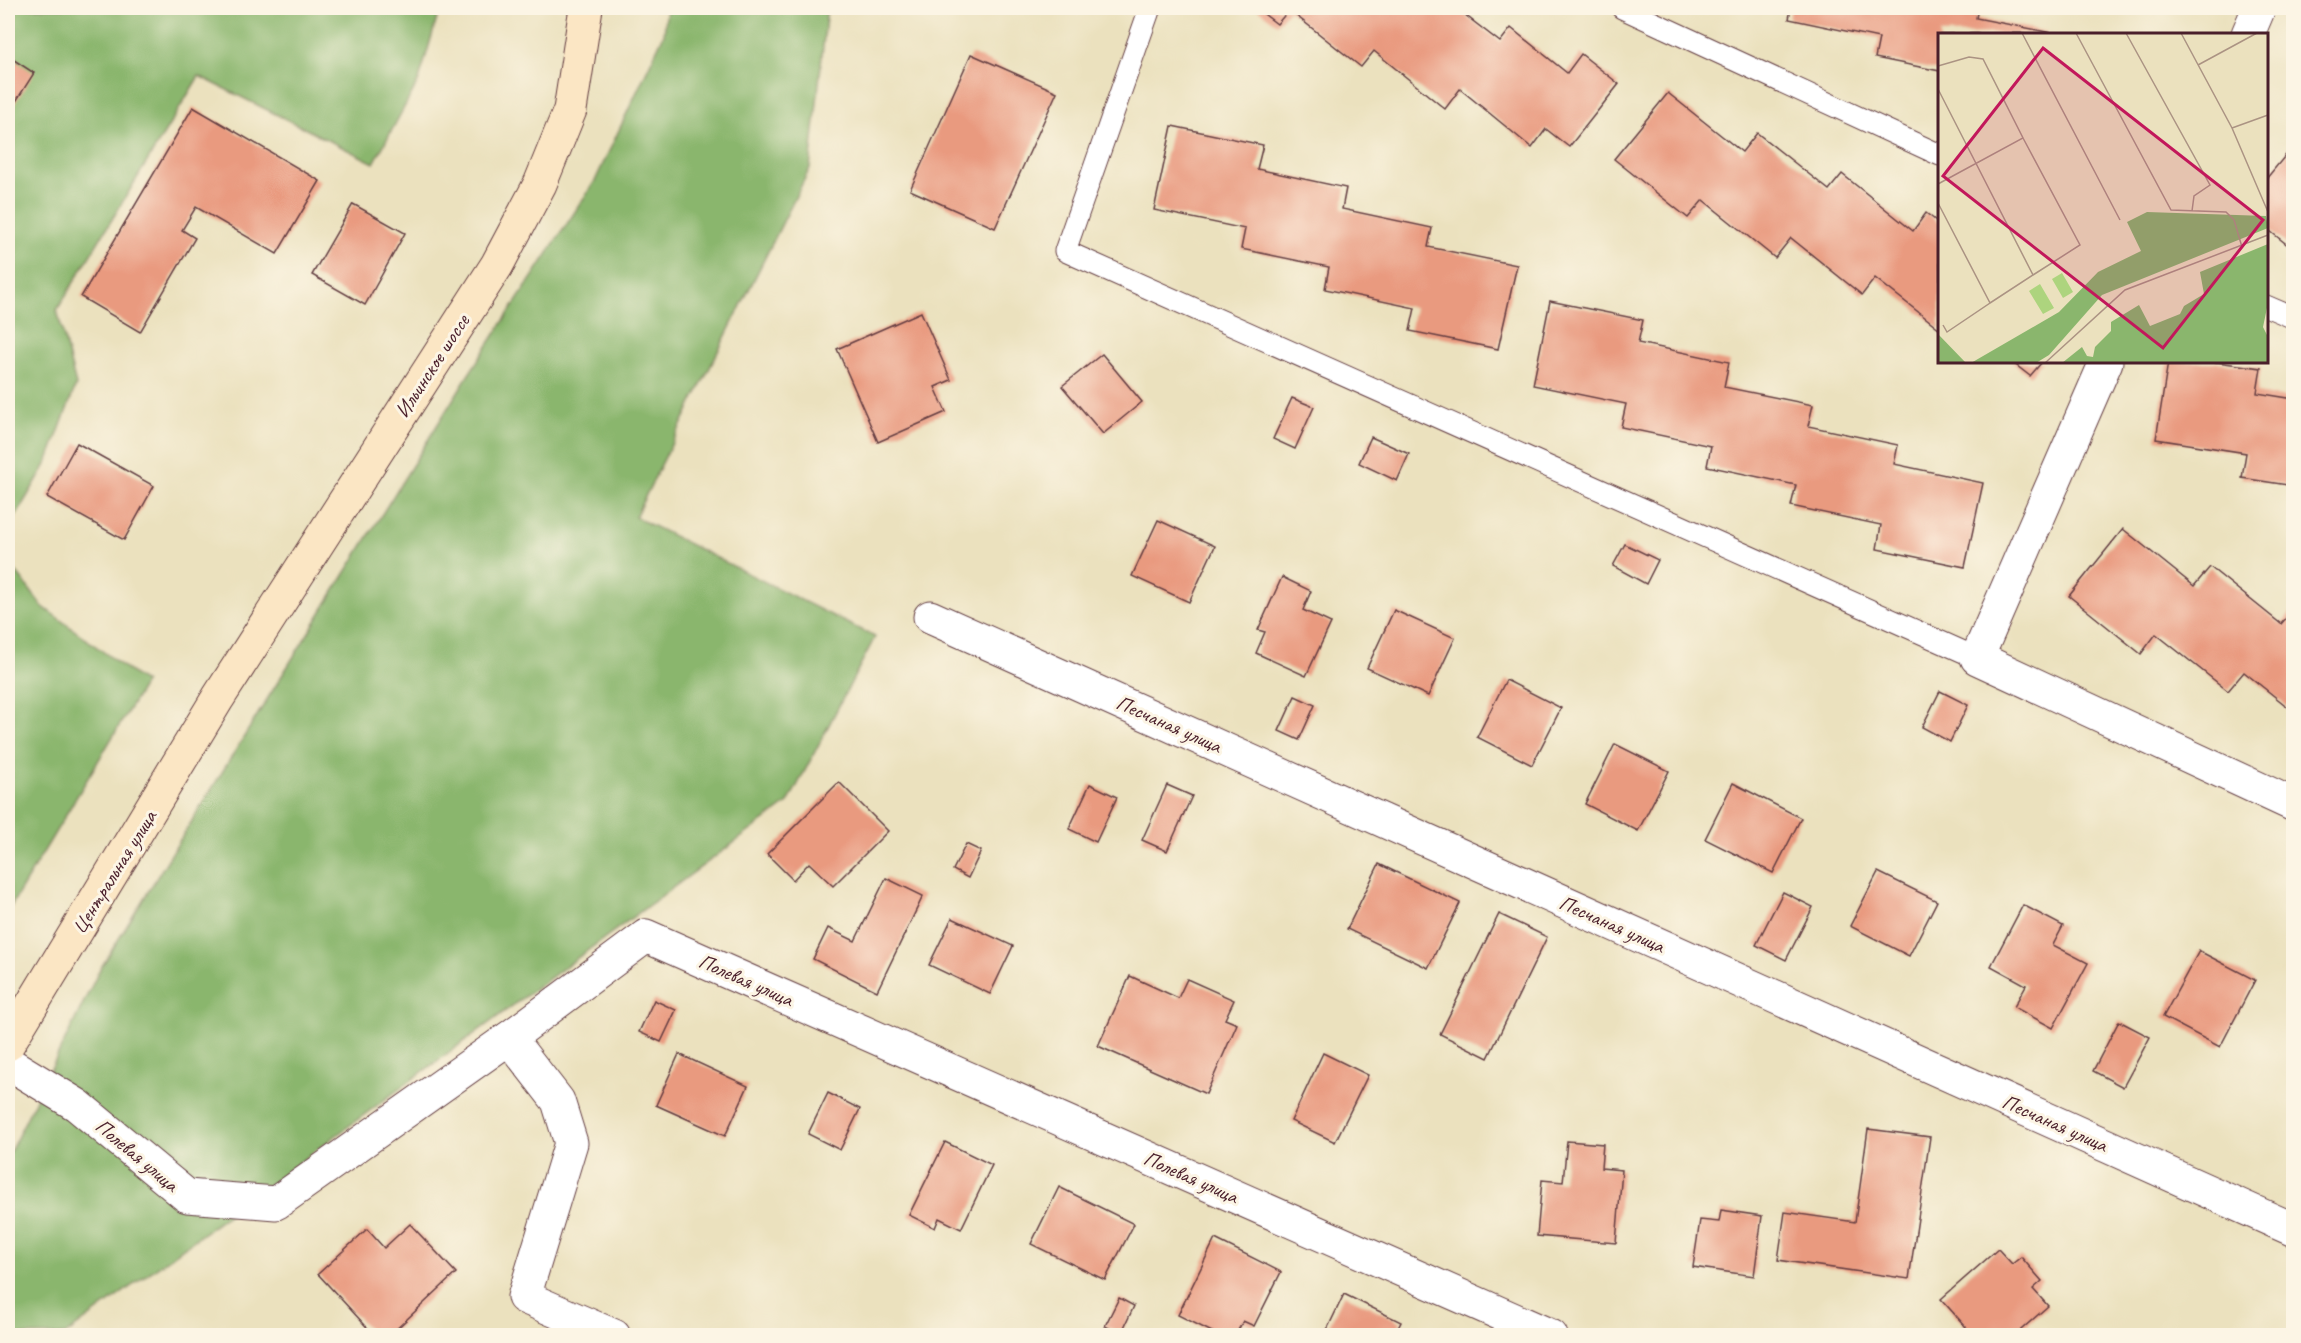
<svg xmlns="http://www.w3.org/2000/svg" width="2301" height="1343" font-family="Caveat,sans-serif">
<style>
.forest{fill:#8ab66d;stroke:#6a6a4c;stroke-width:1.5}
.building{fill:#e99a7f}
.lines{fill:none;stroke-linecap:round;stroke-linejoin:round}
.service-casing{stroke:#623c41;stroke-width:23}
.minor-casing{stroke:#623c41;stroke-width:35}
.secondary-casing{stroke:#623c41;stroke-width:35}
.service{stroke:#fff;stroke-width:21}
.minor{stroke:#fff;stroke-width:33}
.secondary{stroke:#fbe6c4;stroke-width:33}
.labels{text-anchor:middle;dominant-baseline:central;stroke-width:6;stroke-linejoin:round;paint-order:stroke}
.street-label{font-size:21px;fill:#4a1f2b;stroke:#fcf5e5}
.inset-road{fill:none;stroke:#ab9383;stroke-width:1.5}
.view{fill:#c2185b;fill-opacity:0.15;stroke:#c2185b;stroke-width:3}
.inset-edge{fill:none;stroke:#4a1f2b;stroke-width:3}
</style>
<rect width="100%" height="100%" fill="#fcf5e5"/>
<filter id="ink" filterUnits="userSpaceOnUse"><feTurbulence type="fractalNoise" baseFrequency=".0167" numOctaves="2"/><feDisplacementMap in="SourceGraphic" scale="12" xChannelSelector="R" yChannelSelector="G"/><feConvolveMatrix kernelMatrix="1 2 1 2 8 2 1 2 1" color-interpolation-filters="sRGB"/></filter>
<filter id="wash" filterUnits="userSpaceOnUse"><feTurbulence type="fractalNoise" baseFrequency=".008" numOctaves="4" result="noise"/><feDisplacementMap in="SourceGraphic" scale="24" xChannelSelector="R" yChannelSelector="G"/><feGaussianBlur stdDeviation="1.35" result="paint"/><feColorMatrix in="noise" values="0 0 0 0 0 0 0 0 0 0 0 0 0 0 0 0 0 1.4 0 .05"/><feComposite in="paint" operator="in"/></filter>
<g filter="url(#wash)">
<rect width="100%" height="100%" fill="#ebe1be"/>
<!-- forest -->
<g class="forest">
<path d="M8,8H440L419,80L374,163L199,76L57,310L76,385L47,463L8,529Z"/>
<path d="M667,8H827L810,168L635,517L875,637L788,803L65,1335H8V1156L100,969L467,377L595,181L664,34Z"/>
<path d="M8,561L42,606L145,683L8,911Z"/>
</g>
<g id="blocks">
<!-- building -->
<g class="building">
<path d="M1256,8H1456L1500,42L1511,28L1567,73L1581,54L1619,84L1569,147L1546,129L1532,148L1460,89L1445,109L1374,51L1361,67L1289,10L1277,24Z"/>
<path d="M1791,8H1978L1976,18L2052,33L1940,34V71L1875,58L1879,38L1789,19Z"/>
<path d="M971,54L1057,92L995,228L910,190Z"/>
<path d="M8,56L34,73L8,114Z"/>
<path d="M1668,93L1742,152L1757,133L1829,190L1842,174L1913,231L1926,213L1940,224V329L1875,278L1862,295L1791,238L1775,258L1703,200L1688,218L1614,159Z"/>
<path d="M193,107L320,181L277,254L196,207L182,230L195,238L140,332L81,297Z"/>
<path d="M1172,126L1263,145L1257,169L1346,188L1342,209L1432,228L1428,247L1517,265L1498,349L1410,331L1415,308L1325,289L1329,267L1241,249L1245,229L1154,210Z"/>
<path d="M2294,145V250L2266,228V179Z"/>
<path d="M353,204L405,233L365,305L312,275Z"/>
<path d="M1550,301L1643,320L1638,343L1729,362L1724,387L1813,405L1808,426L1898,445L1894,464L1983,483L1965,567L1877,549L1881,525L1791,506L1796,485L1707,466L1711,446L1621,427L1626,404L1533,385Z"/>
<path d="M921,312L951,380L935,387L946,412L878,442L837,349Z"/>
<path d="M1102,354L1142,402L1103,434L1062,386Z"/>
<path d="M2012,362H2042L2030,376Z"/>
<path d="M2168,362H2217L2261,368L2257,393L2294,399V486L2242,478L2246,453L2156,439Z"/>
<path d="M1292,398L1314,407L1295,449L1273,439Z"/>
<path d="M1371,437L1409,454L1397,481L1359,463Z"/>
<path d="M77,443L154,486L124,540L47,497Z"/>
<path d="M1158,520L1215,546L1189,602L1132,576Z"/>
<path d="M2123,529L2194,586L2210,567L2281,624L2294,609V712L2244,672L2228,691L2156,634L2141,654L2069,596Z"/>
<path d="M1625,544L1658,560L1646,584L1613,566Z"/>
<path d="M1282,577L1311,591L1303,610L1331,623L1306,676L1256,653L1265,632L1258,630Z"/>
<path d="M1394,610L1455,638L1428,696L1367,668Z"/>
<path d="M1506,680L1561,708L1532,765L1477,737Z"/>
<path d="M1940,691L1968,705L1950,742L1922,727Z"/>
<path d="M1295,696L1315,705L1299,740L1279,731Z"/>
<path d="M1615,744L1669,771L1638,831L1585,804Z"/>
<path d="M839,782L888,831L833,886L809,863L793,880L767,854Z"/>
<path d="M1733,783L1801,818L1773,873L1705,839Z"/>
<path d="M1090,784L1117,797L1096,842L1069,829Z"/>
<path d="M1167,785L1192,796L1167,851L1142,840Z"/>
<path d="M966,844L981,851L968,878L953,870Z"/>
<path d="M1379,864L1460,903L1428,968L1347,929Z"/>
<path d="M1878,872L1937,901L1909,956L1850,926Z"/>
<path d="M886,878L923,896L877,991L813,959L828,928L855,941Z"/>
<path d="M1783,892L1813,907L1786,960L1756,945Z"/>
<path d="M2023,905L2063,926L2053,945L2088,963L2053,1028L2014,1007L2026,985L1991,966Z"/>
<path d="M1499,914L1547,937L1488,1058L1440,1034Z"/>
<path d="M952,918L1013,946L990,994L929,965Z"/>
<path d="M2199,951L2255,980L2220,1047L2163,1017Z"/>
<path d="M1130,976L1178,998L1187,979L1234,1000L1225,1019L1237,1024L1206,1094L1098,1046Z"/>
<path d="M654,1000L676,1010L661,1042L639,1032Z"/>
<path d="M2119,1021L2150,1037L2123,1087L2093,1071Z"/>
<path d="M1323,1053L1368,1075L1335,1142L1291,1121Z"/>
<path d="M679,1054L748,1086L725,1136L656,1105Z"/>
<path d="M828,1093L860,1109L840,1150L808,1134Z"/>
<path d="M1868,1129L1930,1137L1909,1279L1778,1260L1785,1212L1855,1222Z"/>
<path d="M1567,1141L1603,1144L1601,1168L1622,1170L1616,1243L1537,1236L1542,1180L1563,1182Z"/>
<path d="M945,1142L992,1165L961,1229L939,1218L935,1228L909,1215Z"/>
<path d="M1059,1187L1134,1224L1105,1280L1031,1244Z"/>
<path d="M1721,1210L1762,1216L1754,1276L1693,1267L1700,1220L1719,1222Z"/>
<path d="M410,1224L456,1273L389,1336H375L318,1274L367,1229L384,1248Z"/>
<path d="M1215,1239L1281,1272L1254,1326L1243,1321L1235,1336H1220L1178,1315Z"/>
<path d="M1998,1249L2012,1264L2021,1257L2042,1281L2033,1289L2048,1306L2014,1336H1974L1941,1299Z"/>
<path d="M1344,1294L1401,1322L1394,1336H1324Z"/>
<path d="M1119,1298L1134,1306L1121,1334L1105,1326Z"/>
</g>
</g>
</g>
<g filter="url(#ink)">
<use href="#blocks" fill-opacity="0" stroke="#623c41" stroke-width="1.5"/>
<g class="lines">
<!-- service casing -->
<g class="service-casing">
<g id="service">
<path d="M1150,8L1065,251L1977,658"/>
<path d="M1622,8L1940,155"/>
<path d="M2266,306L2294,318"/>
</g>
</g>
<!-- minor casing -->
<g class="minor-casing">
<g id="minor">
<path d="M2248,34L2259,8"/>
<path d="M2106,362L1977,658L2294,805"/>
<path d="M930,617L2294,1230"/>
<path d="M509,1038L558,1101L571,1143L524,1297L614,1336"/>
<path d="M8,1063L77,1105L187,1196L276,1203L509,1038L646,936L1551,1336"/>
</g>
</g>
<!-- secondary casing -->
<g class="secondary-casing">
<path id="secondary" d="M8,1044L218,698L497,265L540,184L570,110L586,8"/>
</g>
<!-- service -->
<use href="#service" class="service"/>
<!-- minor -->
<use href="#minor" class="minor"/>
<!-- secondary -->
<use href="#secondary" class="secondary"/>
</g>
</g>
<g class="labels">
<!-- street labels -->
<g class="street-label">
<text transform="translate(432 366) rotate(-57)">Ильинское шоссе</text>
<text transform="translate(1169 724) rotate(24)">Песчаная улица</text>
<text transform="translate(114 872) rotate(-58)">Центральная улица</text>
<text transform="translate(1612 924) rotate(24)">Песчаная улица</text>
<text transform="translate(746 980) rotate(24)">Полевая улица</text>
<text transform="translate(2055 1123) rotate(24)">Песчаная улица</text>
<text transform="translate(137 1155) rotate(40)">Полевая улица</text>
<text transform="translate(1191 1177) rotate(24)">Полевая улица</text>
</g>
</g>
<!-- overview -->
<g transform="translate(1938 33)">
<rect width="330" height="330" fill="#ebe1be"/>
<path d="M124,240L135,259L125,265L114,246ZM102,251L116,275L105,281L91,258Z" fill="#add47e"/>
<path d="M209,179L328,183L330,195L164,262L111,322L98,330H33L121,279L160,239L203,218L189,189ZM330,211V270L325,294L330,304V330H124L144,314L149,323L155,324L157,314L173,298V289L201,272L212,293L242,281L246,273L266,261L262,239ZM0,301L28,330H0Z" fill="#8ab66d"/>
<path class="inset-road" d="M84,0L182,187M138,0L233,177L288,179L296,187L304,214M188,0L272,152L256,163L254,178M243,0L294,95L330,179M260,32L319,0M0,33L31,24L45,26L85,105L0,151M0,56L95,242L52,270M294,95L330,82M85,105L142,212L95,242M0,170L52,270L9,299L5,292M107,330L187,257L330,202"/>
<path class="view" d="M105,15L325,187L225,315L5,143Z"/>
<rect width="330" height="330" class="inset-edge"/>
</g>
<!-- margin -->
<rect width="2301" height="1343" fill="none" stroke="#fcf5e5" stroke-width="30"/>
</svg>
